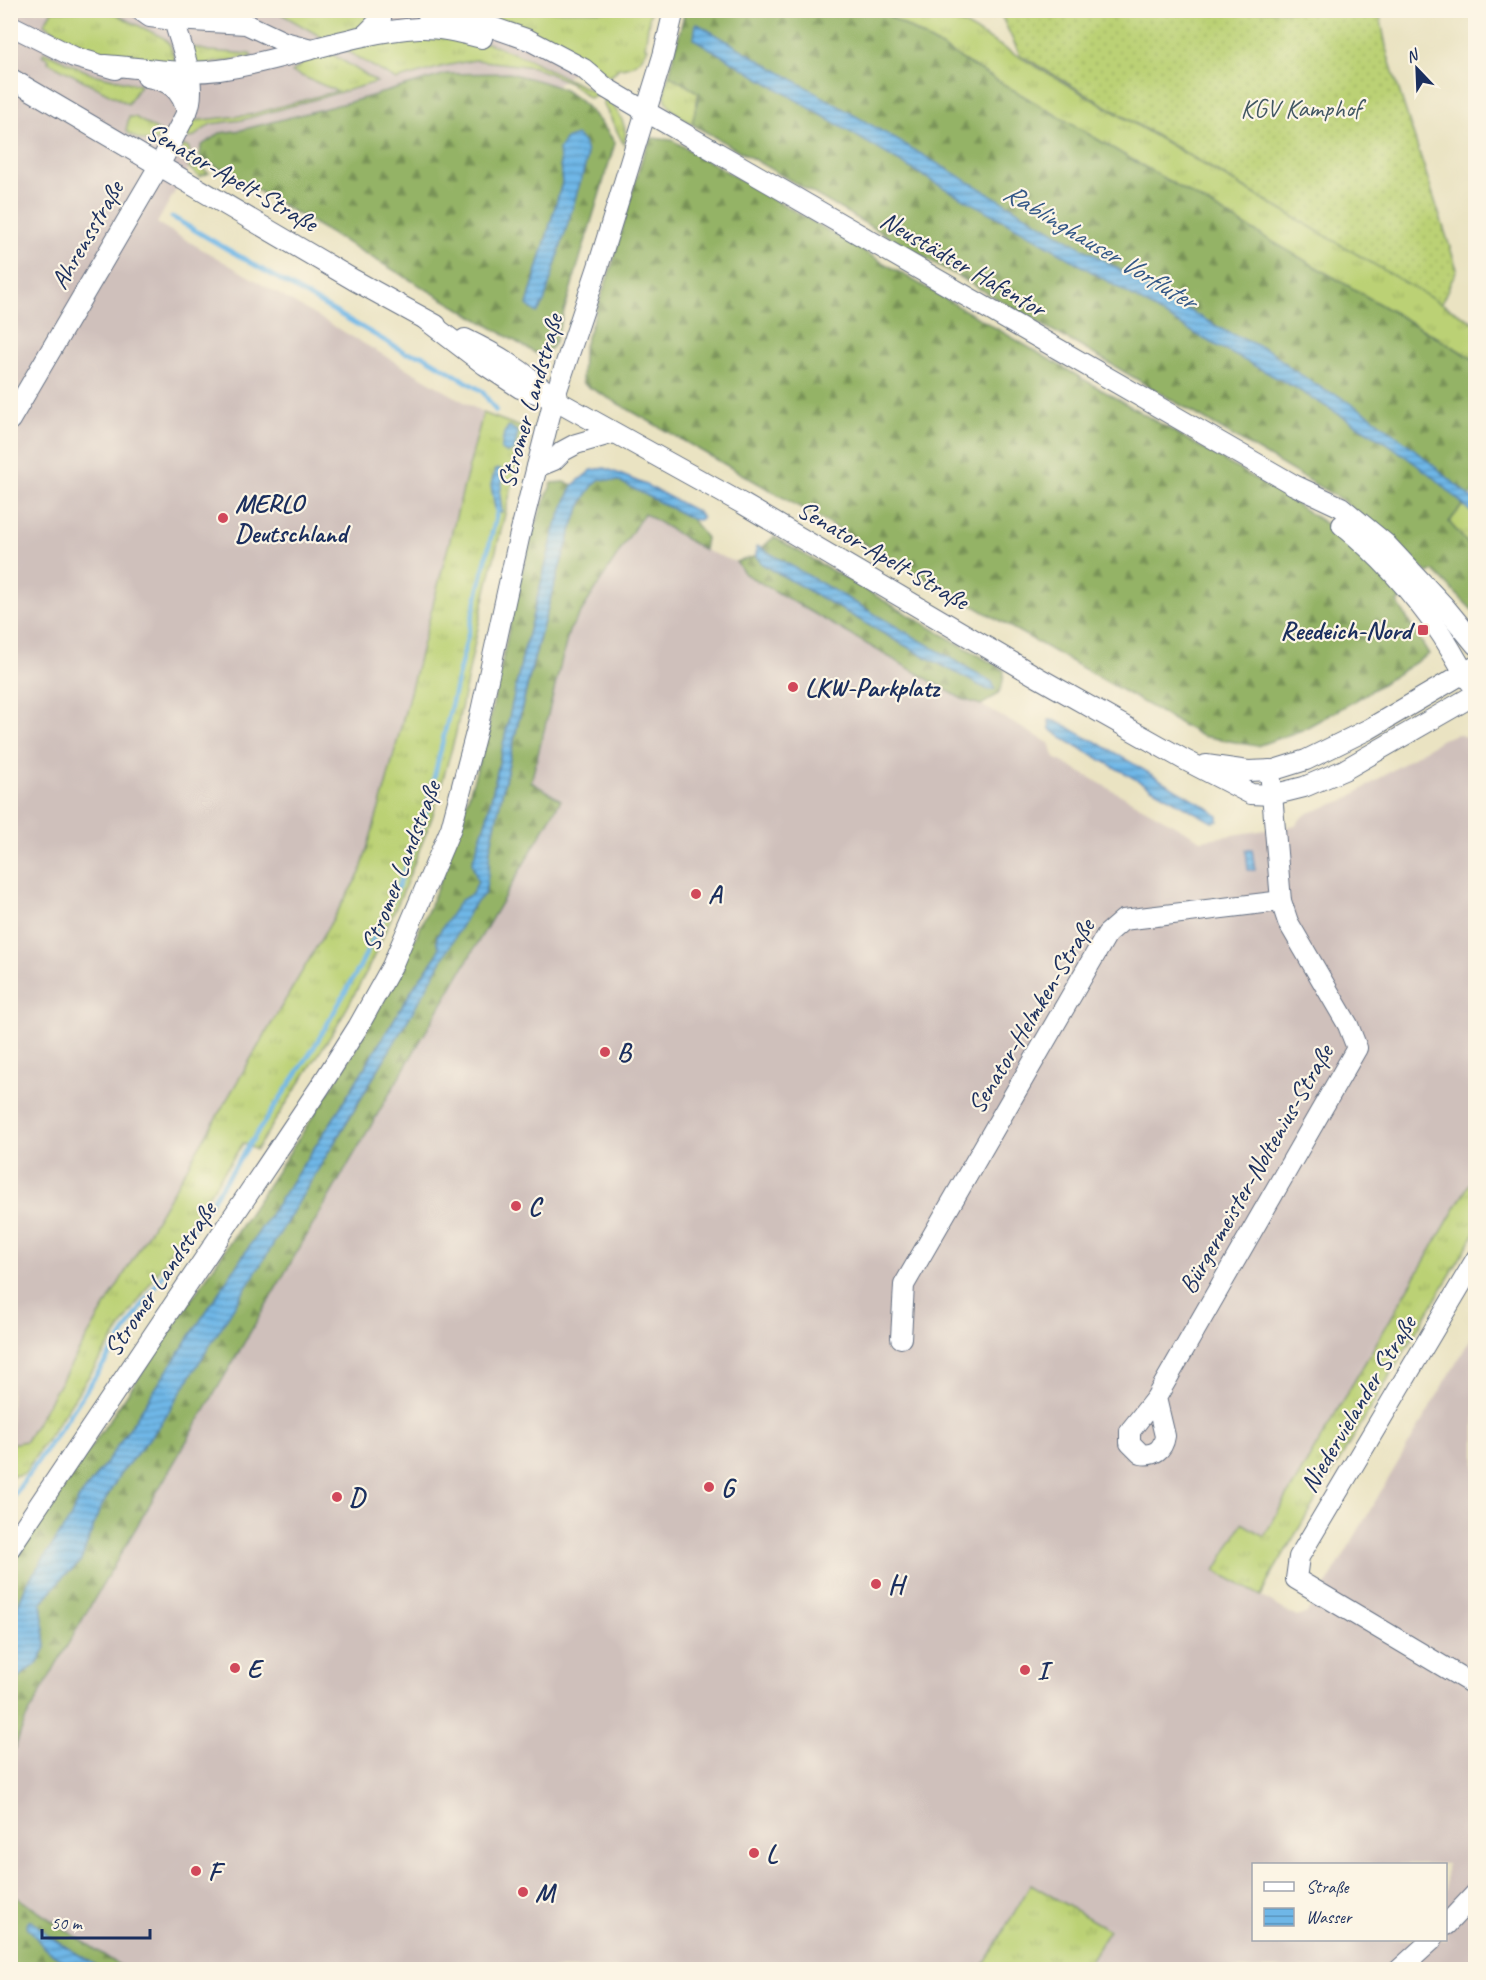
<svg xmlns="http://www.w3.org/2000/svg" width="1486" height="1980" font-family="Caveat,sans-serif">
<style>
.industrial{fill:#cfc0bb;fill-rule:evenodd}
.grass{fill:url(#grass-tufts);stroke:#6b8069;stroke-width:1.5}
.forest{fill:url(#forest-firs);stroke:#587162;stroke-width:1.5;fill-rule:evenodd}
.garden{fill:url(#garden-dots);stroke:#6b8069;stroke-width:1.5}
.water{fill:url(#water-rules);stroke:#4573a2;stroke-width:1.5}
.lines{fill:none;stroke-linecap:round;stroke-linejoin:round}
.stream{stroke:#6fb7e7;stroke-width:4.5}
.minor-casing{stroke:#636e81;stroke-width:22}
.minor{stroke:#fff;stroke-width:20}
.poi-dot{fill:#d1495b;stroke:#fcf5e5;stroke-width:2}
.labels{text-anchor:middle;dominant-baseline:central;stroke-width:4.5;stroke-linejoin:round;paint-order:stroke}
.park-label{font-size:26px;fill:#435864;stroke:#fcf5e5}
.street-label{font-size:26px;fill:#1b2f5e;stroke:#fcf5e5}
.poi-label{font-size:26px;font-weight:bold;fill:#1b2f5e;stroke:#fcf5e5;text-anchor:start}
.water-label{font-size:27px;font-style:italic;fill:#345887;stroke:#fcf5e5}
</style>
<defs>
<pattern id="grass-tufts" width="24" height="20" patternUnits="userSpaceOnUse" patternTransform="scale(1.5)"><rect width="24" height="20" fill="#bbd174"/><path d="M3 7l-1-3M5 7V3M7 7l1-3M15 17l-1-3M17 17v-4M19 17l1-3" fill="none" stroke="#a0b467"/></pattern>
<pattern id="forest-firs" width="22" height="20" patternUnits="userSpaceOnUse" patternTransform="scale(1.5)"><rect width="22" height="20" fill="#94b366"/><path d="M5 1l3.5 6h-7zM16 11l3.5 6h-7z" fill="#789257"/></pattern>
<pattern id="garden-dots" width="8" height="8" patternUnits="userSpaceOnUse" patternTransform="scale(1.5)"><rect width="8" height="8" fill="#bbd174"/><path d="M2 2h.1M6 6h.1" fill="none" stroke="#a0b467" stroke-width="1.8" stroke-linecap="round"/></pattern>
<pattern id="water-rules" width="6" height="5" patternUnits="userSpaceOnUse" patternTransform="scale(1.5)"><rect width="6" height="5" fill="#6fb7e7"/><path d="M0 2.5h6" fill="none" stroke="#5a95be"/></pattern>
</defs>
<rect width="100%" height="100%" fill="#fcf5e5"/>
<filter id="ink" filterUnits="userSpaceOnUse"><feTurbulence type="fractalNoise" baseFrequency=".0167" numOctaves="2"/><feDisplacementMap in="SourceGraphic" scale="12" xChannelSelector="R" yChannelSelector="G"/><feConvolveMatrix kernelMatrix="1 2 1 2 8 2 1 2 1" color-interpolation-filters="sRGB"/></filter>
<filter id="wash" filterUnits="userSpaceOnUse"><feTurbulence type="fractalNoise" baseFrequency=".008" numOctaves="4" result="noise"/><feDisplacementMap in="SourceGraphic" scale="24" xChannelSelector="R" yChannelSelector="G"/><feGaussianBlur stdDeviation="1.35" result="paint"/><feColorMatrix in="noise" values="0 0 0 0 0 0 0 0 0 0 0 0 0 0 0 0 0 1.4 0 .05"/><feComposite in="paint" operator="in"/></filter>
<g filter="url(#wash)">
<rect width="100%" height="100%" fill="#eae3c2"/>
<!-- industrial -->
<g class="industrial">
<path d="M10,11H513L594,56L556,86L509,73L446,74L361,99L241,130L220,133L201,146L157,223L483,413L385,788L360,873L26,1442L11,1444Z"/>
<path d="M645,513L704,550L736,562L745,574L962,699L981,705L1049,743L1055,758L1201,840L1297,825L1300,819L1308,813L1345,800L1442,739L1457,734L1469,738L1475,746V1174L1264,1537L1242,1523L1216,1571L1297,1617L1307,1613L1328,1582L1475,1331V1969H1085L1108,1930L1031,1884L981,1969H125L11,1893L10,1808L13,1796L11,1795L10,1758L25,1721L57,1663L561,800L531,782L569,631ZM1254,1864H1446V1940H1254Z"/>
</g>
<!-- grass -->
<g class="grass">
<path d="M52,11H109L164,38L170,45L177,66L112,56L70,40L44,24Z"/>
<path d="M276,11H368L371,16L368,25L323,38Z"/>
<path d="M452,11H647L650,12L645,47L648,48C640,62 634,67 619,68L610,77L567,52Z"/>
<path d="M881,11H941L1475,323V360L1037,104Z"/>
<path d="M413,32L487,43L529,59L599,95L589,98L569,82L533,67L475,60L445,66L396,80L343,49Z"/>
<path d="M188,46L209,51L250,54L252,57L192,66Z"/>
<path d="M45,52L92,74L140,85L128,104L48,62L49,59L42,55Z"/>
<path d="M329,52L377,82L242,120L211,124L192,138L184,137L193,121L249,115L337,91L292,72L312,56Z"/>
<path d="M669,75L699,93L692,124C670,111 658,102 669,75Z"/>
<path d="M606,99C619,111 629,127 624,145L603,103Z"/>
<path d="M129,117H135L167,136C153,145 138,142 126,131Z"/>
<path d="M182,145L189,148L191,161L209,173L199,177C188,167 182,161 182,145Z"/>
<path d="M483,413L526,429L484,599L455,737L432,817L402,894L367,971L337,1026L256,1150L243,1143L24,1474L11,1476L10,1444L26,1441L360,873L385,788Z"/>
<path d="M1463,505L1475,516V552L1449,522Z"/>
<path d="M1475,1174V1233L1270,1577L1261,1596L1215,1571L1242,1523L1264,1536Z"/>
<path d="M1031,1884L1109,1930L1085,1969H981Z"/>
</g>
<!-- forest -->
<g class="forest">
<path d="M685,11H881L1037,104L1475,360V490L1449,522L1475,552V613L1434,571L1428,573L1342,500L1111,364L692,124L699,93L669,75Z"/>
<path d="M509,73C524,77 540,80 555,86C581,96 601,121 615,143L555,341C552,350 545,352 537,354L200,157L201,146L220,133L241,130L361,99L446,74ZM560,163H586L527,305L562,183Z"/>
<path d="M652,138L672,140L1269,487L1328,525L1366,558L1402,599L1397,602L1429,654L1356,700L1302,730L1257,746L1202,736L582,383L583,349L612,265L643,155Z"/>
<path d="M600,479L619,481L692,519L706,538L704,550L644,513L569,631L531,782L561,800L57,1663L25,1721L11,1758V1695L19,1677L38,1663L46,1647L41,1603L63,1577L80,1563L99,1511L120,1474L160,1425L355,1109L472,907L485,893L488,874L490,849C510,755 531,662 559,570C567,545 579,494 600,479Z"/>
<path d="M564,482L573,485L556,525L524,650L487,818L472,863L478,882L472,894L460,901L437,955L414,987L332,1121L109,1459L78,1500L71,1519L27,1583L11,1622V1564C96,1439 183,1315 266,1188C328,1094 391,1001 434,896C448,862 459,826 470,791C476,772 483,752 487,732C506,652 518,559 552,483Z"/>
<path d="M774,537L1004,670C1003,692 1000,694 981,705L962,699L745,574L736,562L756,556L762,564L902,644L762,548Z"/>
<path d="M10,1893L125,1969H102L48,1936L33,1921L44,1948L79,1969H17L11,1961Z"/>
</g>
<!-- garden -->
<path class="garden" d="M999,11H1379L1388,56L1457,269L1441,304L1020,55Z"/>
<!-- water -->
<g class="water">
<path d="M696,23L1223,330L1272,352L1293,370L1326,391L1337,395L1368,414L1413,448L1475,501V516L1436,479L1387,443L1292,386L1199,336L1032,236L937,184L694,39Z"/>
<path d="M576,135C586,143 588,150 586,163L544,302L537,313L527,305L562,183L559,149L566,139Z"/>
<path d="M509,426L518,432L514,451L507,453L501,450L504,433Z"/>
<path d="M605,468L646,485L698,512L702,518L699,520L692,519L619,481L600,479C579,494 567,545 559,569C531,661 510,755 490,849L488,874L485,893L472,907L419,1001L271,1248L160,1425L120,1474L99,1511L80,1563L63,1577L41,1603L46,1647L38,1663L19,1677L11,1695V1622L27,1583L70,1519L78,1500L109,1459L332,1121L414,987L437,955L439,947L437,943V936L460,901L472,894L478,882L472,863L487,818L524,650L556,525L573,485L592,470Z"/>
<path d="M500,469L504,472L500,494L502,512L496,514L491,485L495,470Z"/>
<path d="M757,546L992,682L995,689L988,690L902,644L762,564L756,556Z"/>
<path d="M1049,720C1062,720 1080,737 1095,741L1208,808L1218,816V821L1212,822L1069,742L1050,729Z"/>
<path d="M1252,849L1255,870H1248L1246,850Z"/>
<path d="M28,1921H33L48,1936L102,1969H79L67,1963L44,1948L27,1926Z"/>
</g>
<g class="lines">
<!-- stream -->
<g class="stream">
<path d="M172,217L406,353L422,355L482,391L496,411"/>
<path d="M10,1501L61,1428L313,1049L359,968L395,894L423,824L498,508"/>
</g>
</g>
</g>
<g filter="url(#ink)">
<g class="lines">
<!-- minor casing -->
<g class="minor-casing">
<g id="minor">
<path d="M140,10L150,17L174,20L246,24L284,42L311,49"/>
<path d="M425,10L483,24L529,40L584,69L606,88L645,111L1294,485L1341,507L1386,544L1444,606L1476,645"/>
<path d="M10,25L74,57L115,69"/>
<path d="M365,35L381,19V10"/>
<path d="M105,65C143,68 181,75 219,70C286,61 351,32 419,28C440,27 462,33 482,38"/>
<path d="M147,77C170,81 181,89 187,112"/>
<path d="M10,78L354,280L436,325"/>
<path d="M426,320L485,365L520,388L554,399L743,504L1039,678L1183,759L1251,794L1272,795L1304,787L1344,770L1476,694"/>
<path d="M465,339C498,355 523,370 550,395"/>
<path d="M10,420L159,166L187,112C199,84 181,48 174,20"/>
<path d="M537,467L554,460L563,451L576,444L614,433"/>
<path d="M1342,525C1379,555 1412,592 1439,631C1451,648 1459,666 1471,683"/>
<path d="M1206,765L1248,771L1274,770L1306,760L1369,729L1476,666"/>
<path d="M1476,1259L1299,1557L1296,1579L1476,1686"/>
<path d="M901,1338L904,1285L1107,934L1123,920L1281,901"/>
<path d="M1156,1398L1165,1436C1163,1450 1154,1456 1141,1454L1130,1443V1431L1156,1398L1357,1048L1348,1025L1288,922L1281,901L1270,770"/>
<path d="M10,1548L320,1087L358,1027L392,966L451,828L478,725L519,538L554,399L598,267L663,56L674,10"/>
<path d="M1446,1925L1476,1893"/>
<path d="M1399,1970L1432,1940"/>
</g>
</g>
<!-- minor -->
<use href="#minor" class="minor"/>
</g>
</g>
<!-- markers -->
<g class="poi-dot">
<circle cx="223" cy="518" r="6"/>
<rect x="1417" y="624" width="12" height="12" rx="3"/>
<circle cx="793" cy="687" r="6"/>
<circle cx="696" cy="894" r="6"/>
<circle cx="605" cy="1052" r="6"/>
<circle cx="516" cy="1206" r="6"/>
<circle cx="709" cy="1487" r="6"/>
<circle cx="337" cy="1497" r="6"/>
<circle cx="876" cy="1584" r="6"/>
<circle cx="235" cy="1668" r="6"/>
<circle cx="1025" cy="1670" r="6"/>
<circle cx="754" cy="1853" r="6"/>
<circle cx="196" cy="1871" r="6"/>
<circle cx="523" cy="1892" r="6"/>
</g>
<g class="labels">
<!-- park labels -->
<g class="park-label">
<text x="1301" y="108">KGV Kamphof</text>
</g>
<!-- street labels -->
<g class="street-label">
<text transform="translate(232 177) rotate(30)">Senator-Apelt-Straße</text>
<text transform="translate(87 235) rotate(-60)">Ahrensstraße</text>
<text transform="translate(963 264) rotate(30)">Neustädter Hafentor</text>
<text transform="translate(530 401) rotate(-74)">Stromer Landstraße</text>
<text transform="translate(883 555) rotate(30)">Senator-Apelt-Straße</text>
<text transform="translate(401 866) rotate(-69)">Stromer Landstraße</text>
<text transform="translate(1031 1016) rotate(-59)">Senator-Helmken-Straße</text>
<text transform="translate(1256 1169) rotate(-60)">Bürgermeister-Noltenius-Straße</text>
<text transform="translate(160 1279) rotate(-56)">Stromer Landstraße</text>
<text transform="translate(1358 1404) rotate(-59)">Niedervielander Straße</text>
</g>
<!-- poi labels -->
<g class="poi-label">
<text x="235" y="503">MERLO<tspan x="235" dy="30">Deutschland</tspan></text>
<text x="1411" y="630" text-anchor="end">Reedeich-Nord</text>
<text x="805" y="687">LKW-Parkplatz</text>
<text x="708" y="894">A</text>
<text x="617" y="1052">B</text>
<text x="528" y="1206">C</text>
<text x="721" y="1487">G</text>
<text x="349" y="1497">D</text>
<text x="888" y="1584">H</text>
<text x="247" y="1668">E</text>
<text x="1037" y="1670">I</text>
<text x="766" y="1853">L</text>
<text x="208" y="1871">F</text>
<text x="535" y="1892">M</text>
</g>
<!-- water labels -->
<g class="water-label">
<text transform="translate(1100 246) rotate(31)">Rablinghauser Vorfluter</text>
</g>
</g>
<!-- margin -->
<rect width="1486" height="1980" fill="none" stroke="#fcf5e5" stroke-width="36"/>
<!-- legend -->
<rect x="1252" y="1863" width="195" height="78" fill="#fcf5e5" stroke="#a2a6af" stroke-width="1.5"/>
<rect x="1264" y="1882" width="30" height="9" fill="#ffffff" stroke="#a2a6af" stroke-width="1.5"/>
<text x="1306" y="1893" font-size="18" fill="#1b2f5e">Straße</text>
<rect x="1264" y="1908" width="30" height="18" fill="url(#water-rules)" stroke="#a2a6af" stroke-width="1.5"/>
<text x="1306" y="1923" font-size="18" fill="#1b2f5e">Wasser</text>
<!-- north arrow -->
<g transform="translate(1417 69) rotate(337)" stroke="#fcf5e5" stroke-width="4.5" paint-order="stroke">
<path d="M0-4.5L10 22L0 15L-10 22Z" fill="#1b2f5e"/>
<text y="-9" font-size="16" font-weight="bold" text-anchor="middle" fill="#1b2f5e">N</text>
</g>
<!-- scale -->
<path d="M42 1929v9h108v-9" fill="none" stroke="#1b2f5e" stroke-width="3"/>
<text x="51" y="1929" font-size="18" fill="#1b2f5e" stroke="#fcf5e5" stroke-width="4.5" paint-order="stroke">50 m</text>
</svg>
